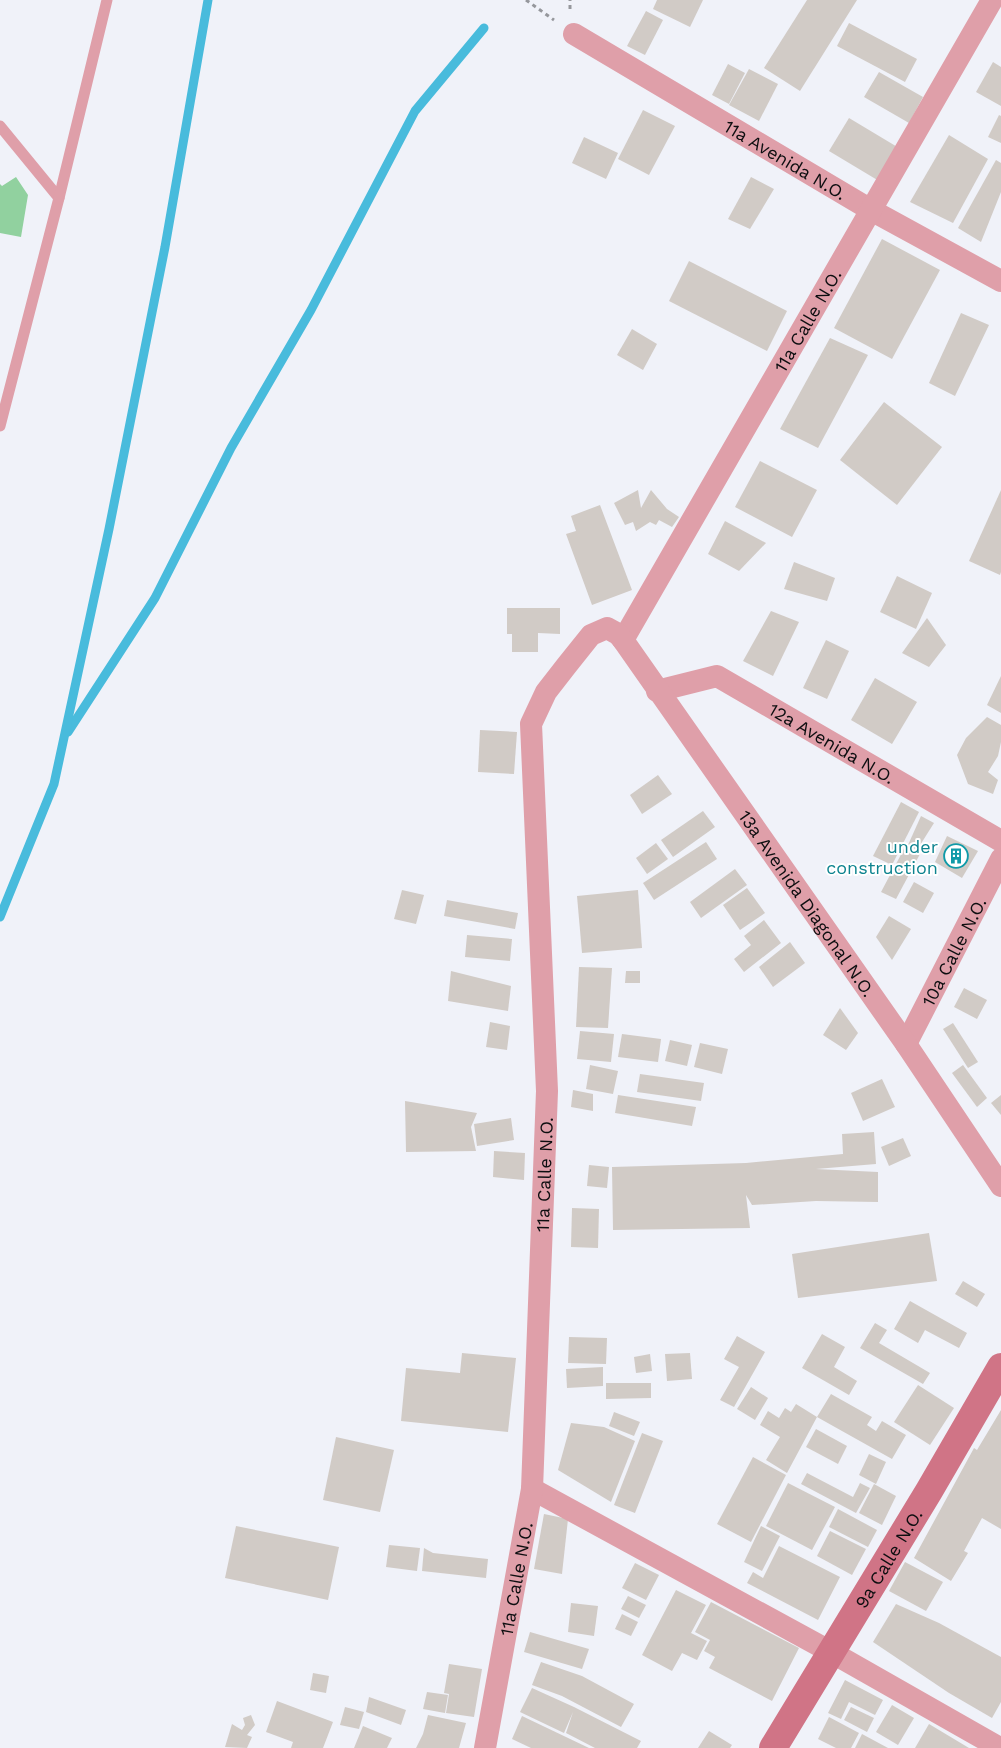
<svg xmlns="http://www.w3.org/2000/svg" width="1001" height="1748" font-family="'Work Sans',sans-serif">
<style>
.green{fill:#91d19f}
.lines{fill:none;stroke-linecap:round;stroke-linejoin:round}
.stream{stroke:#48bbdc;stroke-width:9}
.building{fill:#d1cbc6}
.path{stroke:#95979c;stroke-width:3;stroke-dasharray:4 4;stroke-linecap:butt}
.lane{stroke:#df9fa9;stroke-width:11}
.street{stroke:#df9fa9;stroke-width:22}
.secondary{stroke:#d07486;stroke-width:28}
.labels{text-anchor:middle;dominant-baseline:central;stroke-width:4;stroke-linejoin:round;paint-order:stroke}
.street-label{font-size:18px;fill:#0d0e10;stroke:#fff}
.culture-label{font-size:18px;fill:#0d838f;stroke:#fff;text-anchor:end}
</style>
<rect width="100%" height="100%" fill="#f0f2f9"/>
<!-- green -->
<path class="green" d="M16,177L28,195L21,237L0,233V184L2,186Z"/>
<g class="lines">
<!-- stream -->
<g class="stream">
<path d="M68,732L155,598L231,448L311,310L415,111L484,28"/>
<path d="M0,917L54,784L109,529L165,247L208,0"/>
</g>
</g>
<!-- building -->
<g class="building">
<path d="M657,0H703L690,27L653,9Z"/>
<path d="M807,0H857L800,91L764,68Z"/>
<path d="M646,11L663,20L645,55L627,46Z"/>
<path d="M849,23L917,59L905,82L837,46Z"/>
<path d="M993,62L1001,67V106L976,92Z"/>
<path d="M728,64L745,73L729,104L712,95Z"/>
<path d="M749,69L778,84L759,121L729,105Z"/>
<path d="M879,72L923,97L909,123L864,97Z"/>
<path d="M643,110L675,126L649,175L618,159Z"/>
<path d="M999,115L1001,116V143L988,137Z"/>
<path d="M849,118L899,148L879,181L829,151Z"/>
<path d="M949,135L988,159L953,223L910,202Z"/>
<path d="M584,137L618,153L606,179L572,163Z"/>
<path d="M996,160L1001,163V192L981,242L958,228Z"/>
<path d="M751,177L774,189L750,229L728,219Z"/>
<path d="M882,239L940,270L892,359L834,328Z"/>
<path d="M689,261L787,311L767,351L669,301Z"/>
<path d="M961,313L989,325L955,396L929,383Z"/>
<path d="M632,329L657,344L643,370L617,355Z"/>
<path d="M830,338L868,355L818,448L780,429Z"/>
<path d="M884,402L942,447L897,505L840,460Z"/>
<path d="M760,461L817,490L792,537L735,507Z"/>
<path d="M638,490L641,508L651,490L667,509L679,517L672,527L659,520L656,525L650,522L636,531L633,522L625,525L614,503Z"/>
<path d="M1001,490V572L1000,575L969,561Z"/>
<path d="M600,505L632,590L592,605L566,534L576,531L571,516Z"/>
<path d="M725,521L766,543L739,571L708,554Z"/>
<path d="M794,562L835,578L827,601L784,589Z"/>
<path d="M897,576L932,593L916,629L880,612Z"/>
<path d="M507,608H560V634L538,633V652H512V634H507Z"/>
<path d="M771,611L799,622L773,676L743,661Z"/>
<path d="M927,618L946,645L929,667L902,653Z"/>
<path d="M826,640L849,651L827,699L803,688Z"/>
<path d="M1001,676V713L987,705Z"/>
<path d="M875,678L917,702L892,744L851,720Z"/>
<path d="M987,717L1001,725V742L998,756L988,772L998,780L993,794L968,784L957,755L966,738Z"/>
<path d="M480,730L517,732L514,774L478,772Z"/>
<path d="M658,775L672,794L642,814L630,795Z"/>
<path d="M901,802L919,812L892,865L873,856Z"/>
<path d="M703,811L715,827L673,857L661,840Z"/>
<path d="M921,816L934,823L917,850L908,845Z"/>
<path d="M947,836L978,851L962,878L935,862Z"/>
<path d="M706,842L717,859L654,900L643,883Z"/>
<path d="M656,843L668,859L647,874L636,858Z"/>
<path d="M905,847L920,854L896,899L881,892Z"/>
<path d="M735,869L747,885L701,918L690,902Z"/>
<path d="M914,882L934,893L923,913L903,902Z"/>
<path d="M747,888L765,913L740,930L723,905Z"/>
<path d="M402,890L424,895L416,924L394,919Z"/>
<path d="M638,890L642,948L582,953L577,896Z"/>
<path d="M447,900L518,913L515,929L444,916Z"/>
<path d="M889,916L911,929L892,960L876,937Z"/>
<path d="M764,920L781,943L744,972L734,959L751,945L744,936Z"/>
<path d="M467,935L512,939L510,961L465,957Z"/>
<path d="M790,942L805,963L773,987L759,967Z"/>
<path d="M579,967L612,968L608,1028L576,1027Z"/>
<path d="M451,971L511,986L508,1011L448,1001Z"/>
<path d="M626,971H640V983H625Z"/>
<path d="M964,988L987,1000L977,1019L954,1007Z"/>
<path d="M840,1008L858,1033L846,1050L823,1035Z"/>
<path d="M490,1022L510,1026L507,1050L486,1047Z"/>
<path d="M953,1023L978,1062L968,1068L943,1029Z"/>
<path d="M580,1031L614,1034L611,1062L577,1059Z"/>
<path d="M622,1034L661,1039L658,1062L618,1057Z"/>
<path d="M670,1040L692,1045L687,1066L665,1061Z"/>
<path d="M700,1043L728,1049L722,1074L694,1067Z"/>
<path d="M590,1065L618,1071L613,1094L586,1089Z"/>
<path d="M963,1065L987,1098L977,1107L952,1073Z"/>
<path d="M640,1074L704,1083L701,1101L637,1092Z"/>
<path d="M882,1079L895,1107L863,1121L851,1093Z"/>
<path d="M573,1090L593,1094V1111L571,1107Z"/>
<path d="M618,1095L696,1107L692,1126L615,1113Z"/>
<path d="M1001,1095V1115L991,1103Z"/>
<path d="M405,1101L477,1113L471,1127L476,1151L406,1152Z"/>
<path d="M511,1118L514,1140L477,1146L474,1124Z"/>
<path d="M874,1132L876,1164L816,1169L878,1172V1202L816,1201L752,1205L746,1195L750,1228L613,1230L612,1167L746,1163L843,1154L842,1134Z"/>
<path d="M903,1138L911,1156L889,1166L881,1147Z"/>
<path d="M494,1151L525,1153L524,1180L493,1177Z"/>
<path d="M589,1165L609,1167L607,1188L587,1186Z"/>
<path d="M572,1208L599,1209L598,1248L571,1247Z"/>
<path d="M929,1233L937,1281L798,1298L792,1254Z"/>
<path d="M963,1281L985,1294L977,1307L955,1294Z"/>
<path d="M910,1301L967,1333L959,1348L925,1330L918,1343L894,1329Z"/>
<path d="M875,1323L887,1330L879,1343L930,1373L923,1384L860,1348Z"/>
<path d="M822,1334L845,1347L834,1367L857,1381L849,1395L802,1368Z"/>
<path d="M737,1336L765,1352L734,1407L720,1400L739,1367L724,1359Z"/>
<path d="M569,1337L607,1338L606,1364L568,1363Z"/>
<path d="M462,1353L516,1358L508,1432L401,1421L406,1368L460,1373Z"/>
<path d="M690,1353L692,1379L667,1381L665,1354Z"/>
<path d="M650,1354L652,1371L636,1373L634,1357Z"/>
<path d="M603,1367V1386L567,1388L566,1369Z"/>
<path d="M606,1383H651V1398L606,1399Z"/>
<path d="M918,1385L954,1408L930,1445L894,1422Z"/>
<path d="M751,1387L768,1398L755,1420L737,1409Z"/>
<path d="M831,1394L872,1417L867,1425L876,1431L882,1421L906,1435L892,1459L817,1417L787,1473L766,1460L780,1437L760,1425L768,1411L779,1418L785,1408L791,1412L796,1404L817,1417Z"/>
<path d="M1001,1410V1529L982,1518L964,1551L968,1553L951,1581L914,1558L974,1448L977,1450Z"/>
<path d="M614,1412L640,1422L634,1436L609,1426Z"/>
<path d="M571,1423L604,1427L635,1441L611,1502L558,1470Z"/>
<path d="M816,1429L847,1446L838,1464L806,1447Z"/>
<path d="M642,1433L663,1441L635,1513L614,1505Z"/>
<path d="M336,1437L394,1450L380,1512L323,1500Z"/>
<path d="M869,1454L886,1462L876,1484L859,1475Z"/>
<path d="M753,1457L786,1475L751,1542L717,1524Z"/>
<path d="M807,1473L853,1497L860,1483L870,1488L856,1513L801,1484Z"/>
<path d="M788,1483L835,1507L812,1550L766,1526Z"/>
<path d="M874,1484L896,1496L882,1525L859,1513Z"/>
<path d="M838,1509L877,1530L868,1547L829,1527Z"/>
<path d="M544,1514L568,1519L562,1574L534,1569Z"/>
<path d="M236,1526L339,1547L328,1600L225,1578Z"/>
<path d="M761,1526L780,1536L762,1571L744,1562Z"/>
<path d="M830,1531L866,1549L852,1575L817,1556Z"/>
<path d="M389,1545L420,1548L417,1571L386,1567Z"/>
<path d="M779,1546L840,1577L818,1620L747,1583L753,1572L763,1578Z"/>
<path d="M424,1548L433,1553L488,1559L486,1578L422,1571Z"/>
<path d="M905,1562L943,1582L926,1611L889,1591Z"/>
<path d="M635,1563L659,1575L646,1600L622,1588Z"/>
<path d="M676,1590L706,1605L691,1633L707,1641L697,1660L682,1653L672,1671L642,1655Z"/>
<path d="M628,1596L646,1605L639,1618L621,1609Z"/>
<path d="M711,1602L799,1648L772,1701L709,1668L715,1657L704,1651L710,1640L695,1632Z"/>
<path d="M571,1603L598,1606L594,1636L568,1632Z"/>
<path d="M896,1604L939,1623L1001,1657V1702L992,1718L949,1693L873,1642Z"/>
<path d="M622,1614L638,1622L631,1636L615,1629Z"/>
<path d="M530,1632L589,1649L582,1669L524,1652Z"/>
<path d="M541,1662L582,1676L634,1704L621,1727L562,1696L532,1685Z"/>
<path d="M449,1664L482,1669L474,1717L446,1713L449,1694L444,1693Z"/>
<path d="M313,1673L329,1676L326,1693L310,1690Z"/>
<path d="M845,1680L883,1700L875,1715L849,1702L841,1719L828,1713Z"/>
<path d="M532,1688L574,1707L641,1741L637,1748H595L566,1733L573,1712L564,1733L520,1712Z"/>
<path d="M427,1692L448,1695L445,1713L423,1709Z"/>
<path d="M369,1697L406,1710L401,1725L366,1712Z"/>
<path d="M277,1701L333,1722L323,1748H291L293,1742L266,1732Z"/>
<path d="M892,1705L914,1718L898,1745L876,1732Z"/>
<path d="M345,1707L364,1712L359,1729L340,1725Z"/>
<path d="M851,1707L874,1718L867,1732L844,1720Z"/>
<path d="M251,1715L255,1725L247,1735L252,1737L247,1748L225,1747L232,1724L242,1730L245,1725L243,1718Z"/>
<path d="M428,1715L466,1723L459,1748H416L423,1734Z"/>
<path d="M522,1716L589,1748H531L512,1739Z"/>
<path d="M829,1717L859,1733L851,1748H836L818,1739Z"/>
<path d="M929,1724L969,1748H915Z"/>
<path d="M363,1726L392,1738L387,1748H354Z"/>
<path d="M709,1731L732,1745L730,1748H698Z"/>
<path d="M862,1734L888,1748H855Z"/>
</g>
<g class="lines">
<!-- path -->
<g class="path">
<path d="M526,0L554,20"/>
<path d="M570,9V0"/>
</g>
<!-- lane -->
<g class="lane">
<path d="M0,126L59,198"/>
<path d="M0,426L59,198L107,0"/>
</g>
<!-- street -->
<g class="street">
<path id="s1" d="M574,34L871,210L1001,281"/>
<path id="s2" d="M623,640L992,0"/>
<path id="s3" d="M657,691L717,676L1001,841"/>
<path id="s4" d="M906,1044L1001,859"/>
<path d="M532,1489L831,1652L1000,1748"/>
<path id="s5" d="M485,1748L532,1489L547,1091L531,724L546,692L567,665L591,635L607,628L618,634L623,640L906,1044L1001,1186"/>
</g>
<!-- secondary -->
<path class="secondary" id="s6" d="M773,1748L929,1491L1001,1367"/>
</g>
<!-- icons -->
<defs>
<g id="building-ring" transform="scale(1.25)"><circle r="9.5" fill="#fff" stroke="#0f9aa8" stroke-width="1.5"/><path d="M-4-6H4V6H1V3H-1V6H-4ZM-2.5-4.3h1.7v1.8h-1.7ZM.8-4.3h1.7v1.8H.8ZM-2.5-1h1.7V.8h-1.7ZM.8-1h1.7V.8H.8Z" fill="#0f9aa8"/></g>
</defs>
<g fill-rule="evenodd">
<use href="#building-ring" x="956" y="856"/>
</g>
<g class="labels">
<!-- street labels -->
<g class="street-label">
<text stroke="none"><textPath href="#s1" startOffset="246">11a Avenida N.O.</textPath></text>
<text stroke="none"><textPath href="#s2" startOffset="369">11a Calle N.O.</textPath></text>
<text stroke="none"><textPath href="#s3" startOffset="195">12a Avenida N.O.</textPath></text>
<text stroke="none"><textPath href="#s5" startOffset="1496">13a Avenida Diagonal N.O.</textPath></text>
<text stroke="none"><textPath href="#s4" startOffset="104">10a Calle N.O.</textPath></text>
<text stroke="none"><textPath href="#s5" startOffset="578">11a Calle N.O.</textPath></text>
<text stroke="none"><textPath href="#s6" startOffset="222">9a Calle N.O.</textPath></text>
<text stroke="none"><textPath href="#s5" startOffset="172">11a Calle N.O.</textPath></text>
</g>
<!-- culture labels -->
<g class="culture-label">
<text x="938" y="846">under<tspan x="938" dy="21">construction</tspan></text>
</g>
</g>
</svg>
